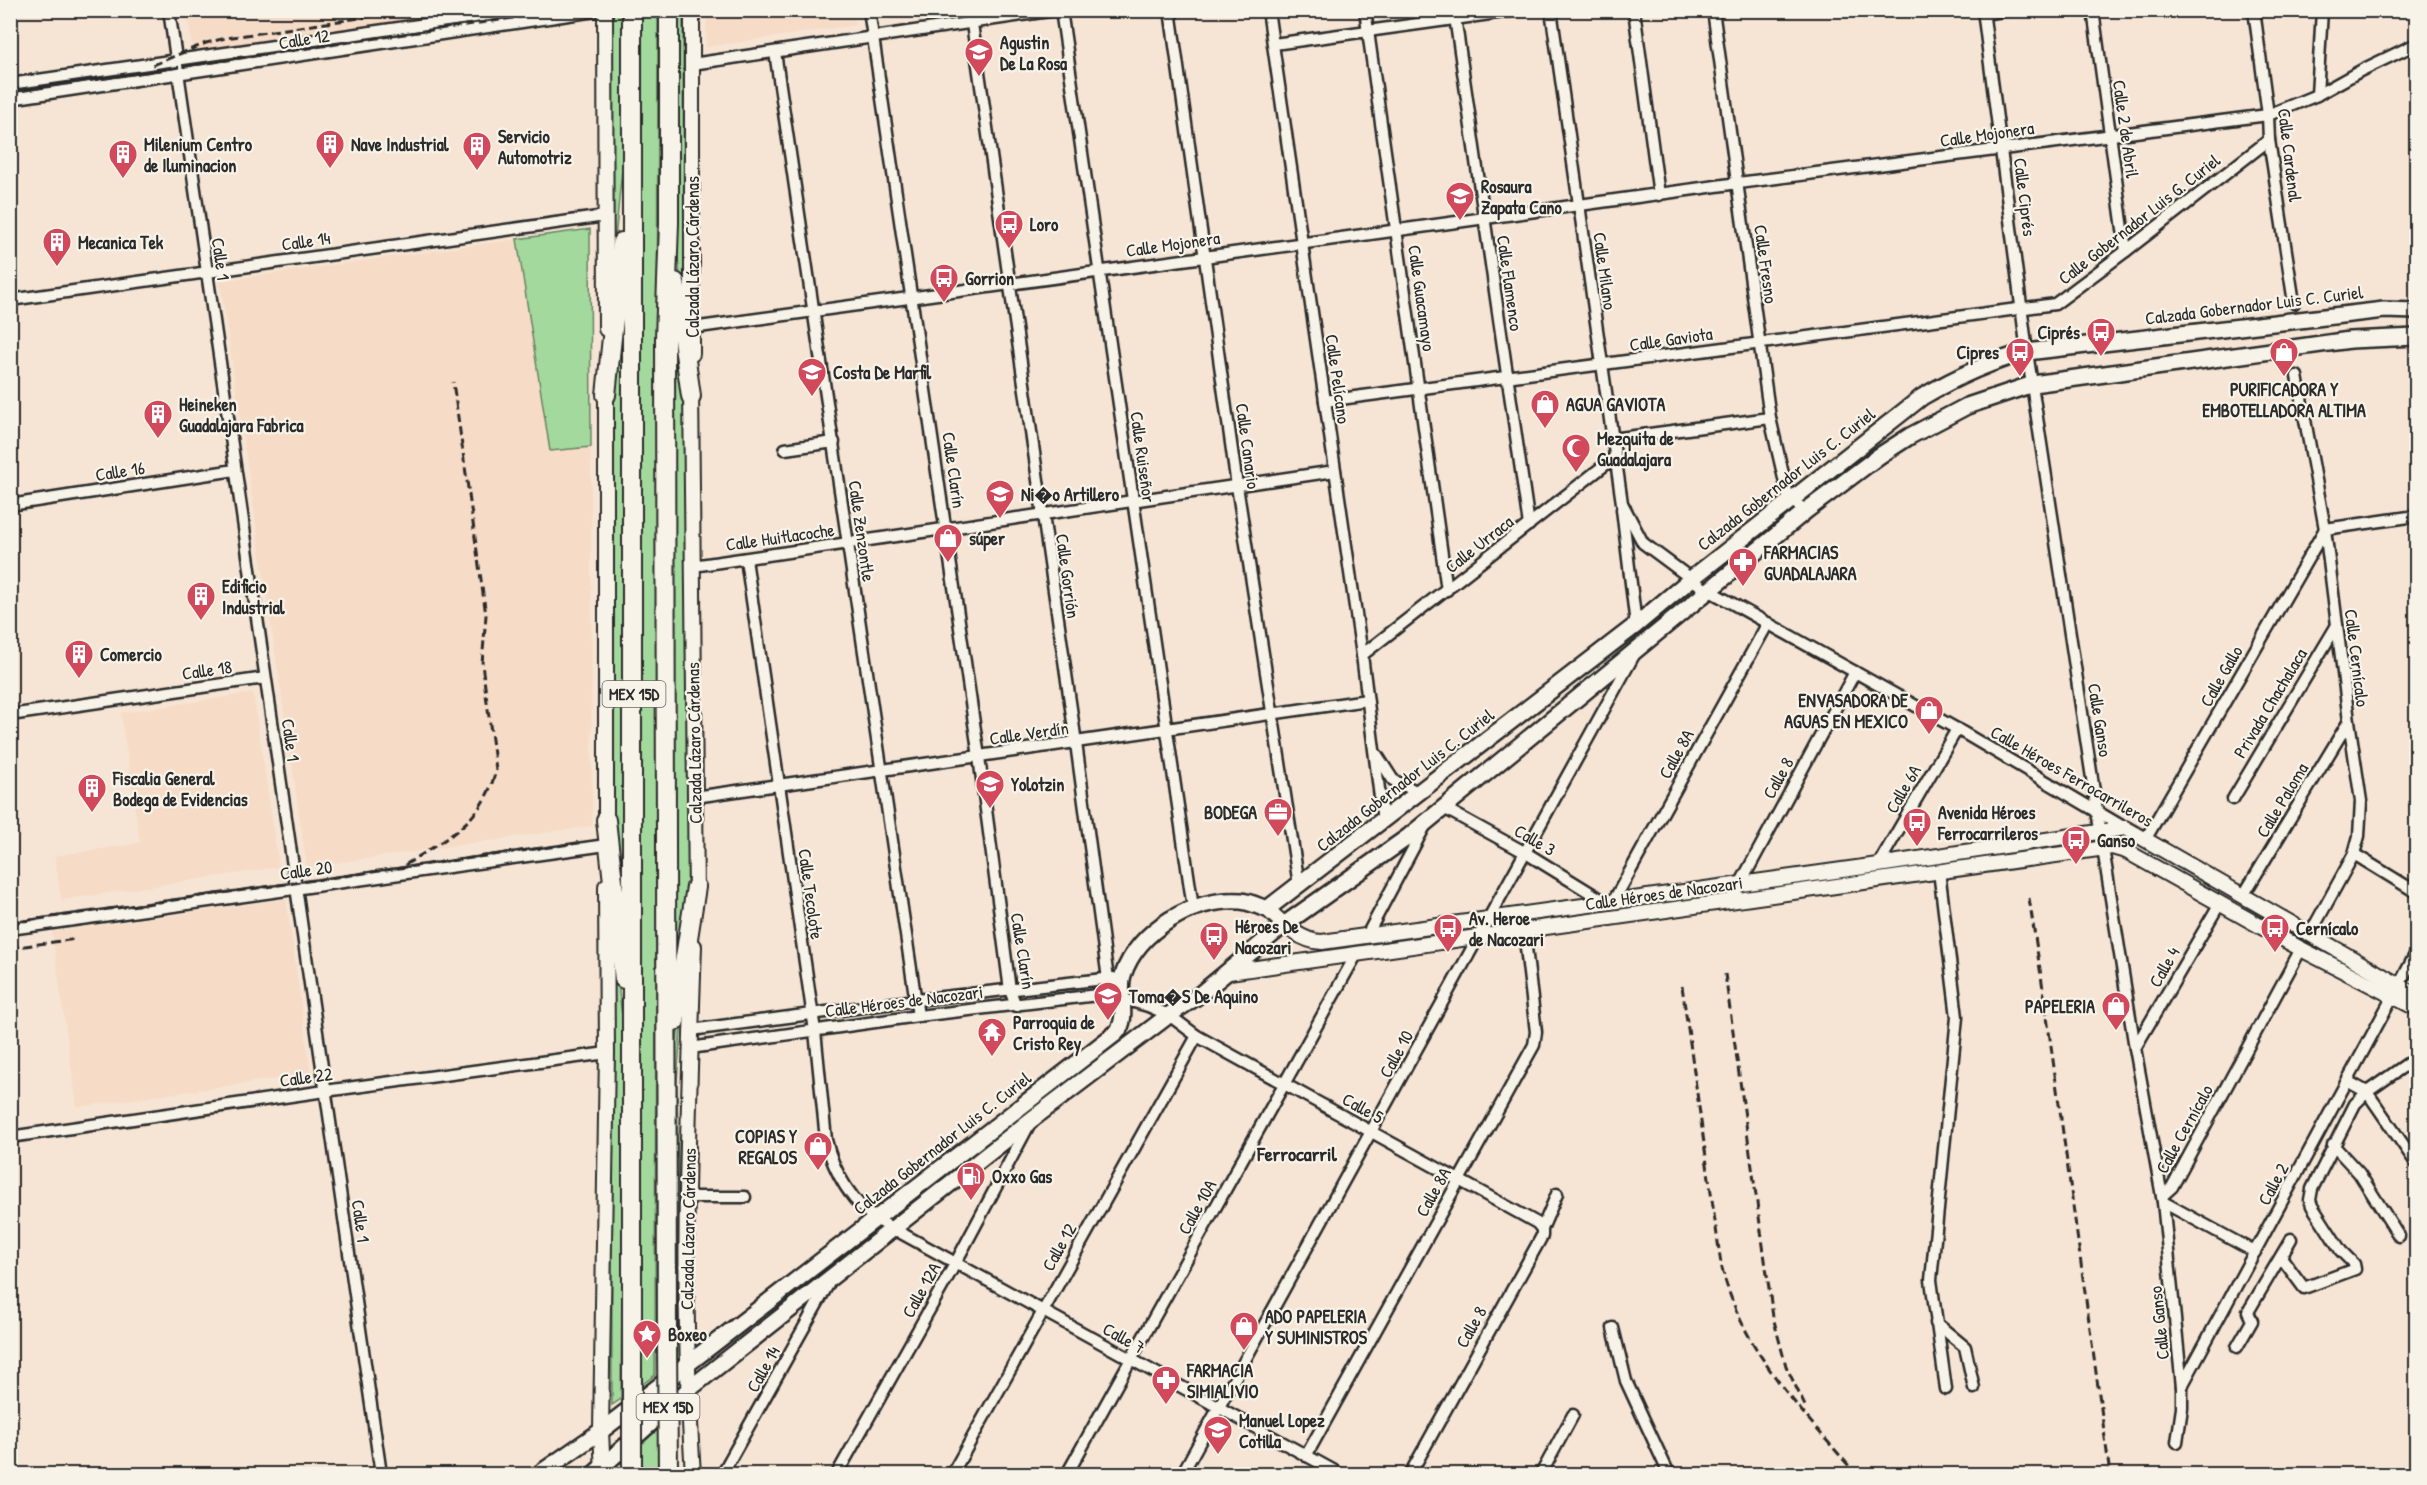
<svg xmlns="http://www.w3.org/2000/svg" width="2427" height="1485" font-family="'Patrick Hand',sans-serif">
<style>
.built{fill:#f6dbc6}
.green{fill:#a3d99c;stroke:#678264;stroke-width:1.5}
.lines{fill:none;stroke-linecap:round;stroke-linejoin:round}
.minor-casing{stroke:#2b2b2b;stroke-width:15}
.secondary-casing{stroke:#2b2b2b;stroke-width:18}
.primary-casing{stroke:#2b2b2b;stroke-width:20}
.motorway-casing{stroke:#2b2b2b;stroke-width:22}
.minor{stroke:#f7f3e8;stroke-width:10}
.secondary{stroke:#f7f3e8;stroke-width:14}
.primary{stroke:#f7f3e8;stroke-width:15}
.motorway{stroke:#f7f3e8;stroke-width:18}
.rail{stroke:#2b2b2b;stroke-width:3;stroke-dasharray:9 4.5;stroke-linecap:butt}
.motorway-bridge-casing{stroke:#2b2b2b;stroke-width:22;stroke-linecap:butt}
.motorway-bridge{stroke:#f7f3e8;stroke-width:18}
.labels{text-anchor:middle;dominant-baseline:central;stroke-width:4.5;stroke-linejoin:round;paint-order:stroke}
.shield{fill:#f7f3e8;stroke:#686764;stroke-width:1.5}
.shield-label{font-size:16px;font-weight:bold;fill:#2b2b2b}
.street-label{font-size:18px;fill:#2b2b2b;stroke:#f7f3e8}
.poi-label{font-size:18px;font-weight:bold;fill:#2b2b2b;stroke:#f7f3e8;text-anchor:start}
.neighbourhood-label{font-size:20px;font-weight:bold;fill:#2b2b2b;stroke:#f7f3e8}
</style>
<rect width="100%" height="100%" fill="#f6e5d4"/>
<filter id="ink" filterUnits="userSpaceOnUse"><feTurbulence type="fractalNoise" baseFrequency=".0167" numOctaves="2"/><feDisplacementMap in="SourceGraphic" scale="12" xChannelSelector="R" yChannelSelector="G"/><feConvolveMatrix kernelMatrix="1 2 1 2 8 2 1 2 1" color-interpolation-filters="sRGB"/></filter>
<g filter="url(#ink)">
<!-- built -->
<g class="built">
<path d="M187,10L472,11L193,53Z"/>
<path d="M707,11H853L855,25L706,47Z"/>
<path d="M590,229L592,826L307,867L220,281Z"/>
<path d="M253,693L279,867L61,900L55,856L140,843L121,713Z"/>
<path d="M286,899L311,1074L77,1107L52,932Z"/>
</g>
<!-- green -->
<g class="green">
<path d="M658,10L655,1375L637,1388L638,11Z"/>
<path d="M153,11V13H73V11Z"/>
<path d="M611,11H624L623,159L609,299Z"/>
<path d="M674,11H683L684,312L673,214Z"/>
<path d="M590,229L591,447L550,451L517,239Z"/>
<path d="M624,273L623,954L610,838V388Z"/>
<path d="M671,288L685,394L691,889L670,999Z"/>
<path d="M611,922L624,1034L621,1399L612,1405Z"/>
<path d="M684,992L677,1081L681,1357L672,1363L671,1081Z"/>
<path d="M658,1430V1474H638V1444Z"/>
</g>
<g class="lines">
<!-- minor casing -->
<g class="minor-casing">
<g id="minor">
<path d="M169,10L381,1474"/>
<path d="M869,10L979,757L1010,990L1016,1006"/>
<path d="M970,10L1076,743L1108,979L1121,999"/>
<path d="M1061,10L1193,908"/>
<path d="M1170,10L1237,486L1299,885"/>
<path d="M1268,10L1362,655L1383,821"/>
<path d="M1365,10L1447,590"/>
<path d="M1454,10L1529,525"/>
<path d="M1551,10L1622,503L1643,543L1701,586L1957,729L2125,828"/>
<path d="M1634,10L1659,195"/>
<path d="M1713,10L1770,418L1789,500L1807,510"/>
<path d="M1983,10L2027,352L2097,811L2135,1048L2163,1202L2182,1387V1408L2177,1442"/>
<path d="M2093,10L2126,251"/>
<path d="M2254,10L2268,115L2269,140L2294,303"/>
<path d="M1984,14L2008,10"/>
<path d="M1274,44L1519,10"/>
<path d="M775,52L918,1016"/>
<path d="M692,64L1056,10"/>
<path d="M10,84L523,10"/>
<path d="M2317,95L2322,10"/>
<path d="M10,99L602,10"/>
<path d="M10,300L605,216"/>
<path d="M692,328L1738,183L2268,115L2317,95L2362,70L2416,44"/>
<path d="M2297,376L2325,529L2349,721L2361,801L2359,836L2354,854L2310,934"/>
<path d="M1325,401L2055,304L2126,251L2269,140"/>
<path d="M1612,439L1770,418"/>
<path d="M785,449L834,442"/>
<path d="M10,505L235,470"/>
<path d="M1622,509L1636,625"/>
<path d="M746,559L815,1031L826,1140C833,1171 853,1206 881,1222L1340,1474"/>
<path d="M693,566L1335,471"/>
<path d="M1362,655L1615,457"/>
<path d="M10,715L265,678"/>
<path d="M1377,755L1393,780L1420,793"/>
<path d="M695,797L1367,700"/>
<path d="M2233,799L2337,625"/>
<path d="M1444,808L1526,853L1607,903"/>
<path d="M2145,840L2325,529L2416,516"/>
<path d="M2354,854L2416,892"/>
<path d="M1878,865L1957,729"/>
<path d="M1939,871L1957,1017L1931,1280L1946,1389"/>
<path d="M2243,896L2349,721"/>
<path d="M1731,901L1855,672"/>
<path d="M1613,902L1768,623"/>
<path d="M10,929L606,845"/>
<path d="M1366,937L1425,826"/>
<path d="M2399,985L2416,953"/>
<path d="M691,1030L916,1000L1113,978"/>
<path d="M690,1048L918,1016L1106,994L1148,1006L1169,1015L1197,1036L1537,1223L1542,1229"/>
<path d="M2135,1048L2220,903"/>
<path d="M2347,1081L2367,1092L2416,1163"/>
<path d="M10,1137L325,1091L607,1053"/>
<path d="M2333,1145L2359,1173L2399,1236"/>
<path d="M2162,1196L2172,1187L2301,949"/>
<path d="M688,1197H745"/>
<path d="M2163,1202L2255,1252"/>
<path d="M2281,1257L2304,1288L2355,1269L2354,1264L2341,1251L2312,1206L2310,1200L2312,1189L2355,1104L2367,1092L2407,1064L2414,1063L2416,1065"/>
<path d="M1936,1323L1965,1347L1974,1388"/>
<path d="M1613,1328L1626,1381L1669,1474"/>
<path d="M2237,1347L2252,1321L2248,1312L2291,1239"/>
<path d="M2182,1386L2393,996"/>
<path d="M1306,1456L1534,1045L1536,1032L1524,931"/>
<path d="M722,1474L830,1281"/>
<path d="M837,1474L955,1264L1029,1125"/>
<path d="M952,1474L1197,1036"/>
<path d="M1067,1474L1356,955"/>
<path d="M1182,1474L1634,655"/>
<path d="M1410,1474L1542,1236V1229L1557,1194"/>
<path d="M1541,1474L1573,1415"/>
</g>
</g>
<!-- secondary casing -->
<g class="secondary-casing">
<g id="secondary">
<path d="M605,10L606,329"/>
<path d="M692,354V10"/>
<path d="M606,388V827"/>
<path d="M691,388L696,897"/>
<path d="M1267,909C1282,923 1301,942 1322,942L1878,865L2125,828L2416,995"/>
<path d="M1229,972L2112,847L2126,851L2301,949L2416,1008"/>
<path d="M603,1474L601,1431L607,1053L606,886"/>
<path d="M693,1474C681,1299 688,1122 694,946"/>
</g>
</g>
<!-- primary casing -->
<g class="primary-casing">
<g id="primary">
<path d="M539,1474L601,1431L1116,1033C1130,1018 1117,994 1123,975C1138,930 1194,897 1241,901C1250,902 1258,906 1267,909L1636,625L1691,579L1922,397C1956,377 1988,362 2027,352L2384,310L2416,311"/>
<path d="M594,1474L688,1390L1031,1120L1169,1015L1198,996L1285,924L1408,837L1807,510L1879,456L1910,436L1967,406L2033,384L2350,340L2416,337"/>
</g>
</g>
<!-- motorway casing -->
<g class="motorway-casing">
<g id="motorway">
<path d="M632,10V1377"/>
<path d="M675,282L691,396"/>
<path d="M606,395L622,242"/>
<path d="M606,820L624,979"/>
<path d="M675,1021L696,887"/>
<path d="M667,1342L665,339L669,223V10"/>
</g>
</g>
<!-- minor -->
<use href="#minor" class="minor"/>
<!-- secondary -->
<use href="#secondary" class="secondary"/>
<!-- primary -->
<use href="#primary" class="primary"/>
<!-- motorway -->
<use href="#motorway" class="motorway"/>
<!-- rail -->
<g class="rail">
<path d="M153,65L206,43L226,38L413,10"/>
<path d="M10,92L534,15"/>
<path d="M405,865C447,838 483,822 496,770L482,664L486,615L453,382"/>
<path d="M2029,898L2044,995L2110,1474"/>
<path d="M10,923L585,842"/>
<path d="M10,948L76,939"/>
<path d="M1725,974L1773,1317L1786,1366L1805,1406"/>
<path d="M1682,986L1721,1264C1740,1349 1801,1410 1856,1474"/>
</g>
<!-- motorway-bridge casing -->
<g class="motorway-bridge-casing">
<g id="motorway-bridge">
<path d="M667,1342L668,1472"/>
<path d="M632,1474V1377"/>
</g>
</g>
<!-- motorway-bridge -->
<use href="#motorway-bridge" class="motorway-bridge"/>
</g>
</g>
<!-- icons -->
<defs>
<g id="school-pin" transform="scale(1.5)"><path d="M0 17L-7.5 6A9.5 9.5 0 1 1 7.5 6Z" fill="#d1495b" stroke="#f7f3e8"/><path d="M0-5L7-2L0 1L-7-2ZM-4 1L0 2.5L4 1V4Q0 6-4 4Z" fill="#fff"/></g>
<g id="building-pin" transform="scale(1.5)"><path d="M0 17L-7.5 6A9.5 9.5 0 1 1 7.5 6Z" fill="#d1495b" stroke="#f7f3e8"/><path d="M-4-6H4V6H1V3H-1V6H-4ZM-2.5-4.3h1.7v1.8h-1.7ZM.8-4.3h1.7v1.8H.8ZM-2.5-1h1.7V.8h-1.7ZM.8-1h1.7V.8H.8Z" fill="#fff"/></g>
<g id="bus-pin" transform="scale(1.5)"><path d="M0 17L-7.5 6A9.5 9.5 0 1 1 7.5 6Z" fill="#d1495b" stroke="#f7f3e8"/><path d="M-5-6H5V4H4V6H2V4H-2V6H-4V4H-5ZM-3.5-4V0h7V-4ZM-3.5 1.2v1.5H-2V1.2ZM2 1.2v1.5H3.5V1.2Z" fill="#fff"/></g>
<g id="shop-pin" transform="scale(1.5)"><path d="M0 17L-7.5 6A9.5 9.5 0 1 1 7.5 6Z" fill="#d1495b" stroke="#f7f3e8"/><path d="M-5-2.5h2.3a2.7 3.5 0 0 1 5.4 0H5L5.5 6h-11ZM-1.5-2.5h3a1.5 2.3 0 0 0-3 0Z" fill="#fff"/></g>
<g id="mosque-pin" transform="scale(1.5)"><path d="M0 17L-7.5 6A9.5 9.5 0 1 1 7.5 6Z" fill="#d1495b" stroke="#f7f3e8"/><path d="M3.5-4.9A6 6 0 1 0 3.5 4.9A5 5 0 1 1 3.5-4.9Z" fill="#fff"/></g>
<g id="pharmacy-pin" transform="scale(1.5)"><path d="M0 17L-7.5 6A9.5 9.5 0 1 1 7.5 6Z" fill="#d1495b" stroke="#f7f3e8"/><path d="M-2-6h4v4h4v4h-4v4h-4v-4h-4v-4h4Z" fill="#fff"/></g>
<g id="office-pin" transform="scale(1.5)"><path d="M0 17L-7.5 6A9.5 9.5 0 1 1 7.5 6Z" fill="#d1495b" stroke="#f7f3e8"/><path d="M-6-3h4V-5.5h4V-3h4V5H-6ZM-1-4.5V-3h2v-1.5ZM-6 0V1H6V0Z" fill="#fff"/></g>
<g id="temple-pin" transform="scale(1.5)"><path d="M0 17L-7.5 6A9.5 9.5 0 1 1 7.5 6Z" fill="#d1495b" stroke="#f7f3e8"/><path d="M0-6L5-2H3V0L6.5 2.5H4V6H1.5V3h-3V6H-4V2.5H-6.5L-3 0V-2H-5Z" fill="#fff"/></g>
<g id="fuel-pin" transform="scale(1.5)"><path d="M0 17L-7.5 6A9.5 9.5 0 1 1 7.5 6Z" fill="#d1495b" stroke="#f7f3e8"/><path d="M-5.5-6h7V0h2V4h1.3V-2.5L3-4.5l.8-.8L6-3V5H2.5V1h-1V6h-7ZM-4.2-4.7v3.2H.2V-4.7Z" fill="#fff"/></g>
<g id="sight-pin" transform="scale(1.5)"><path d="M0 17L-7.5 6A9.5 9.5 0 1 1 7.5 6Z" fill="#d1495b" stroke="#f7f3e8"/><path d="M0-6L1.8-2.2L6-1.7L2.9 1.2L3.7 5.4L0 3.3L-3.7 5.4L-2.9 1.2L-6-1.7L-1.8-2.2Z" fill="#fff"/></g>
</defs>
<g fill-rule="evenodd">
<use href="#school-pin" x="979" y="52"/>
<use href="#building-pin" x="330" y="144"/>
<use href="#building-pin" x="477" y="146"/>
<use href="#building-pin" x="123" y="154"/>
<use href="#school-pin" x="1460" y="196"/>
<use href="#bus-pin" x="1009" y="224"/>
<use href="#building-pin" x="57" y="242"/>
<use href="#bus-pin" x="944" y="278"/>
<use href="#bus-pin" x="2101" y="332"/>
<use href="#bus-pin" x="2020" y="352"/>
<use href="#shop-pin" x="2284" y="352"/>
<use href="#school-pin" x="812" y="372"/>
<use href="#shop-pin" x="1545" y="404"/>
<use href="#building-pin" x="158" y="414"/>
<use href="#mosque-pin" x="1576" y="448"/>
<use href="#school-pin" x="1000" y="494"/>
<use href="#shop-pin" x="948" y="538"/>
<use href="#pharmacy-pin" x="1743" y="562"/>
<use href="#building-pin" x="201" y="596"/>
<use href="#building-pin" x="79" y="654"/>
<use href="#shop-pin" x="1929" y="710"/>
<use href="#school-pin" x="990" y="784"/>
<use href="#building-pin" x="92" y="788"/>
<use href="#office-pin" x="1278" y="812"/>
<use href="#bus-pin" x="1917" y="822"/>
<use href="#bus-pin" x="2076" y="840"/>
<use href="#bus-pin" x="1448" y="928"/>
<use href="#bus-pin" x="2275" y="928"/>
<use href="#bus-pin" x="1214" y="936"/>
<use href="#school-pin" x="1108" y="996"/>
<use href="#shop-pin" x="2116" y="1006"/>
<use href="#temple-pin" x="992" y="1032"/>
<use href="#shop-pin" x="818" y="1146"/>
<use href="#fuel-pin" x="971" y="1176"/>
<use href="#shop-pin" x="1244" y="1326"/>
<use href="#sight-pin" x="647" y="1334"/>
<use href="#pharmacy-pin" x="1166" y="1380"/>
<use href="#school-pin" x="1218" y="1430"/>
</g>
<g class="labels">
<!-- shield labels -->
<g class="shield">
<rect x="602.5" y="681" width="63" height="26" rx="4.5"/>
<rect x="636.5" y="1394" width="63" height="26" rx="4.5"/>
</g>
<g class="shield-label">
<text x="634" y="694">MEX 15D</text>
<text x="668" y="1407">MEX 15D</text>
</g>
<!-- street labels -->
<g class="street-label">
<text transform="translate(304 39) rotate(-9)">Calle 12</text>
<text transform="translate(2126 129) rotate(82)">Calle 2 de Abril</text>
<text transform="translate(1987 134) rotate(-8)">Calle Mojonera</text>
<text transform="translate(2290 155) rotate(83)">Calle Cardenal</text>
<text transform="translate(2025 197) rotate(83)">Calle Ciprés</text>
<text transform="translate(2139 219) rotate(-38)">Calle Gobernador Luis G. Curiel</text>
<text transform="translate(306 241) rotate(-8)">Calle 14</text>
<text transform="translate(1173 244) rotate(-8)">Calle Mojonera</text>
<text transform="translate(692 257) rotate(-90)">Calzada Lázaro Cárdenas</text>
<text transform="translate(221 259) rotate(82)">Calle 1</text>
<text transform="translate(1766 264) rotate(82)">Calle Fresno</text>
<text transform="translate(1605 271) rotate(82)">Calle Milano</text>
<text transform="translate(1510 283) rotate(82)">Calle Flamenco</text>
<text transform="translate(1422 298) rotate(82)">Calle Guacamayo</text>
<text transform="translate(2254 305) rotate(-7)">Calzada Gobernador Luis C. Curiel</text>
<text transform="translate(1671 339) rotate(-8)">Calle Gaviota</text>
<text transform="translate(1338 379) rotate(82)">Calle Pelícano</text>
<text transform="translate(1248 446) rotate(82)">Calle Canario</text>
<text transform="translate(1143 457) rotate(82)">Calle Ruiseñor</text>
<text transform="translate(954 470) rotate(82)">Calle Clarín</text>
<text transform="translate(120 471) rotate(-9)">Calle 16</text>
<text transform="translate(1786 479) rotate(-38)">Calzada Gobernador Luis C. Curiel</text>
<text transform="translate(862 531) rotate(82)">Calle Zenzontle</text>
<text transform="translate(780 537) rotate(-8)">Calle Huitlacoche</text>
<text transform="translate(1479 544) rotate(-38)">Calle Urraca</text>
<text transform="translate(1068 576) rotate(82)">Calle Gorrión</text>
<text transform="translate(2357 658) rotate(83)">Calle Cernícalo</text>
<text transform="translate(207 670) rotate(-8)">Calle 18</text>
<text transform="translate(2221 676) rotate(-60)">Calle Gallo</text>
<text transform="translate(2270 703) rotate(-59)">Privada Chachalaca</text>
<text transform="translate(2100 720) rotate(81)">Calle Ganso</text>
<text transform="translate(1029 733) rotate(-8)">Calle Verdín</text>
<text transform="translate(291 740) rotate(82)">Calle 1</text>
<text transform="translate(694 743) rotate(-91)">Calzada Lázaro Cárdenas</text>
<text transform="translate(1676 754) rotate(-61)">Calle 8A</text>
<text transform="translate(2072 776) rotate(30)">Calle Héroes Ferrocarrileros</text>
<text transform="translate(1778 778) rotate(-61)">Calle 8</text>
<text transform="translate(1405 780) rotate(-38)">Calzada Gobernador Luis C. Curiel</text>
<text transform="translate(1903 789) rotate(-60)">Calle 6A</text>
<text transform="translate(2282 800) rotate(-59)">Calle Paloma</text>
<text transform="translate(1535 840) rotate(30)">Calle 3</text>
<text transform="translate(306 870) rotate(-8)">Calle 20</text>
<text transform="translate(1664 893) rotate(-8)">Calle Héroes de Nacozari</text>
<text transform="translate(811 894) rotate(82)">Calle Tecolote</text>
<text transform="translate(1023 951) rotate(81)">Calle Clarín</text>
<text transform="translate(2164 967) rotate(-60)">Calle 4</text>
<text transform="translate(904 1001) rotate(-7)">Calle Héroes de Nacozari</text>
<text transform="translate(1396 1054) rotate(-61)">Calle 10</text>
<text transform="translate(306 1077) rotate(-8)">Calle 22</text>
<text transform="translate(1363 1108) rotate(29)">Calle 5</text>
<text transform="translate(2184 1129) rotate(-61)">Calle Cernícalo</text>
<text transform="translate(942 1143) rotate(-38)">Calzada Gobernador Luis C. Curiel</text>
<text transform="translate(2273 1184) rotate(-62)">Calle 2</text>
<text transform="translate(1433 1192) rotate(-61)">Calle 8A</text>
<text transform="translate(1197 1207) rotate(-61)">Calle 10A</text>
<text transform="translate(361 1221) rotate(82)">Calle 1</text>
<text transform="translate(688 1229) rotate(-89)">Calzada Lázaro Cárdenas</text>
<text transform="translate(1059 1247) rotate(-61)">Calle 12</text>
<text transform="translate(921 1290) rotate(-61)">Calle 12A</text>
<text transform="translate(2159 1323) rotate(-96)">Calle Ganso</text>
<text transform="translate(1471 1327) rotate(-61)">Calle 8</text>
<text transform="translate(1124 1338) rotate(29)">Calle 7</text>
<text transform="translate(763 1369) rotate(-61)">Calle 14</text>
</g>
<!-- poi labels -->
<g class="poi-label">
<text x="1000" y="42">Agustin<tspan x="1000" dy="21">De La Rosa</tspan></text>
<text x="498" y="136">Servicio<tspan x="498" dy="21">Automotriz</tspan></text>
<text x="144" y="144">Milenium Centro<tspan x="144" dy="21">de Iluminacion</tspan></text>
<text x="351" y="144">Nave Industrial</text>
<text x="1481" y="186">Rosaura<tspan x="1481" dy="21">Zapata Cano</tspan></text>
<text x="1030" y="224">Loro</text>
<text x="78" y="242">Mecanica Tek</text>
<text x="965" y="278">Gorrion</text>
<text x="2080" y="332" text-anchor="end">Ciprés</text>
<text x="1999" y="352" text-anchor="end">Cipres</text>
<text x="833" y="372">Costa De Marfil</text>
<text x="2284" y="389" text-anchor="middle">PURIFICADORA Y<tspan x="2284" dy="21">EMBOTELLADORA ALTIMA</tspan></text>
<text x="179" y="404">Heineken<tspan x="179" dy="21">Guadalajara Fabrica</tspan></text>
<text x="1566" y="404">AGUA GAVIOTA</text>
<text x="1597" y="438">Mezquita de<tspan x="1597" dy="21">Guadalajara</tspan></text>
<text x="1021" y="494">Ni�o Artillero</text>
<text x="969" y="538">súper</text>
<text x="1764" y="552">FARMACIAS<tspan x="1764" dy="21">GUADALAJARA</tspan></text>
<text x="222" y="586">Edificio<tspan x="222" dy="21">Industrial</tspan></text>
<text x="100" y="654">Comercio</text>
<text x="1908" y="700" text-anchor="end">ENVASADORA DE<tspan x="1908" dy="21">AGUAS EN MEXICO</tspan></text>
<text x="113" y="778">Fiscalia General<tspan x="113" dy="21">Bodega de Evidencias</tspan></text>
<text x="1011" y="784">Yolotzin</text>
<text x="1257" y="812" text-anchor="end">BODEGA</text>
<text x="1938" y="812">Avenida Héroes<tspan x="1938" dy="21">Ferrocarrileros</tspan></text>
<text x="2097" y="840">Ganso</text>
<text x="1469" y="918">Av. Heroe<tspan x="1469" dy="21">de Nacozari</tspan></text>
<text x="1235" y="926">Héroes De<tspan x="1235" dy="21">Nacozari</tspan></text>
<text x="2296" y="928">Cernícalo</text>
<text x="1129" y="996">Toma�S De Aquino</text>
<text x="2095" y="1006" text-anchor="end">PAPELERIA</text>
<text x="1013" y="1022">Parroquia de<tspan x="1013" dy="21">Cristo Rey</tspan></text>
<text x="797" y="1136" text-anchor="end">COPIAS Y<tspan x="797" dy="21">REGALOS</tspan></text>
<text x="992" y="1176">Oxxo Gas</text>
<text x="1265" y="1316">ADO PAPELERIA<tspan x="1265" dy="21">Y SUMINISTROS</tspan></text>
<text x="668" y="1334">Boxeo</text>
<text x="1187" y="1370">FARMACIA<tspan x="1187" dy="21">SIMIALIVIO</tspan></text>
<text x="1239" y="1420">Manuel Lopez<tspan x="1239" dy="21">Cotilla</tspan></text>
</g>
<!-- neighbourhood labels -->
<g class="neighbourhood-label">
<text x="1297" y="1153">Ferrocarril</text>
</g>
</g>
<!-- margin -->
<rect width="2427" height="1485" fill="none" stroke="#f7f3e8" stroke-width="36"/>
<rect x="18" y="18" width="2391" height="1449" fill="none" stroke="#2b2b2b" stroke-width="2" filter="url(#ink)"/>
</svg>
